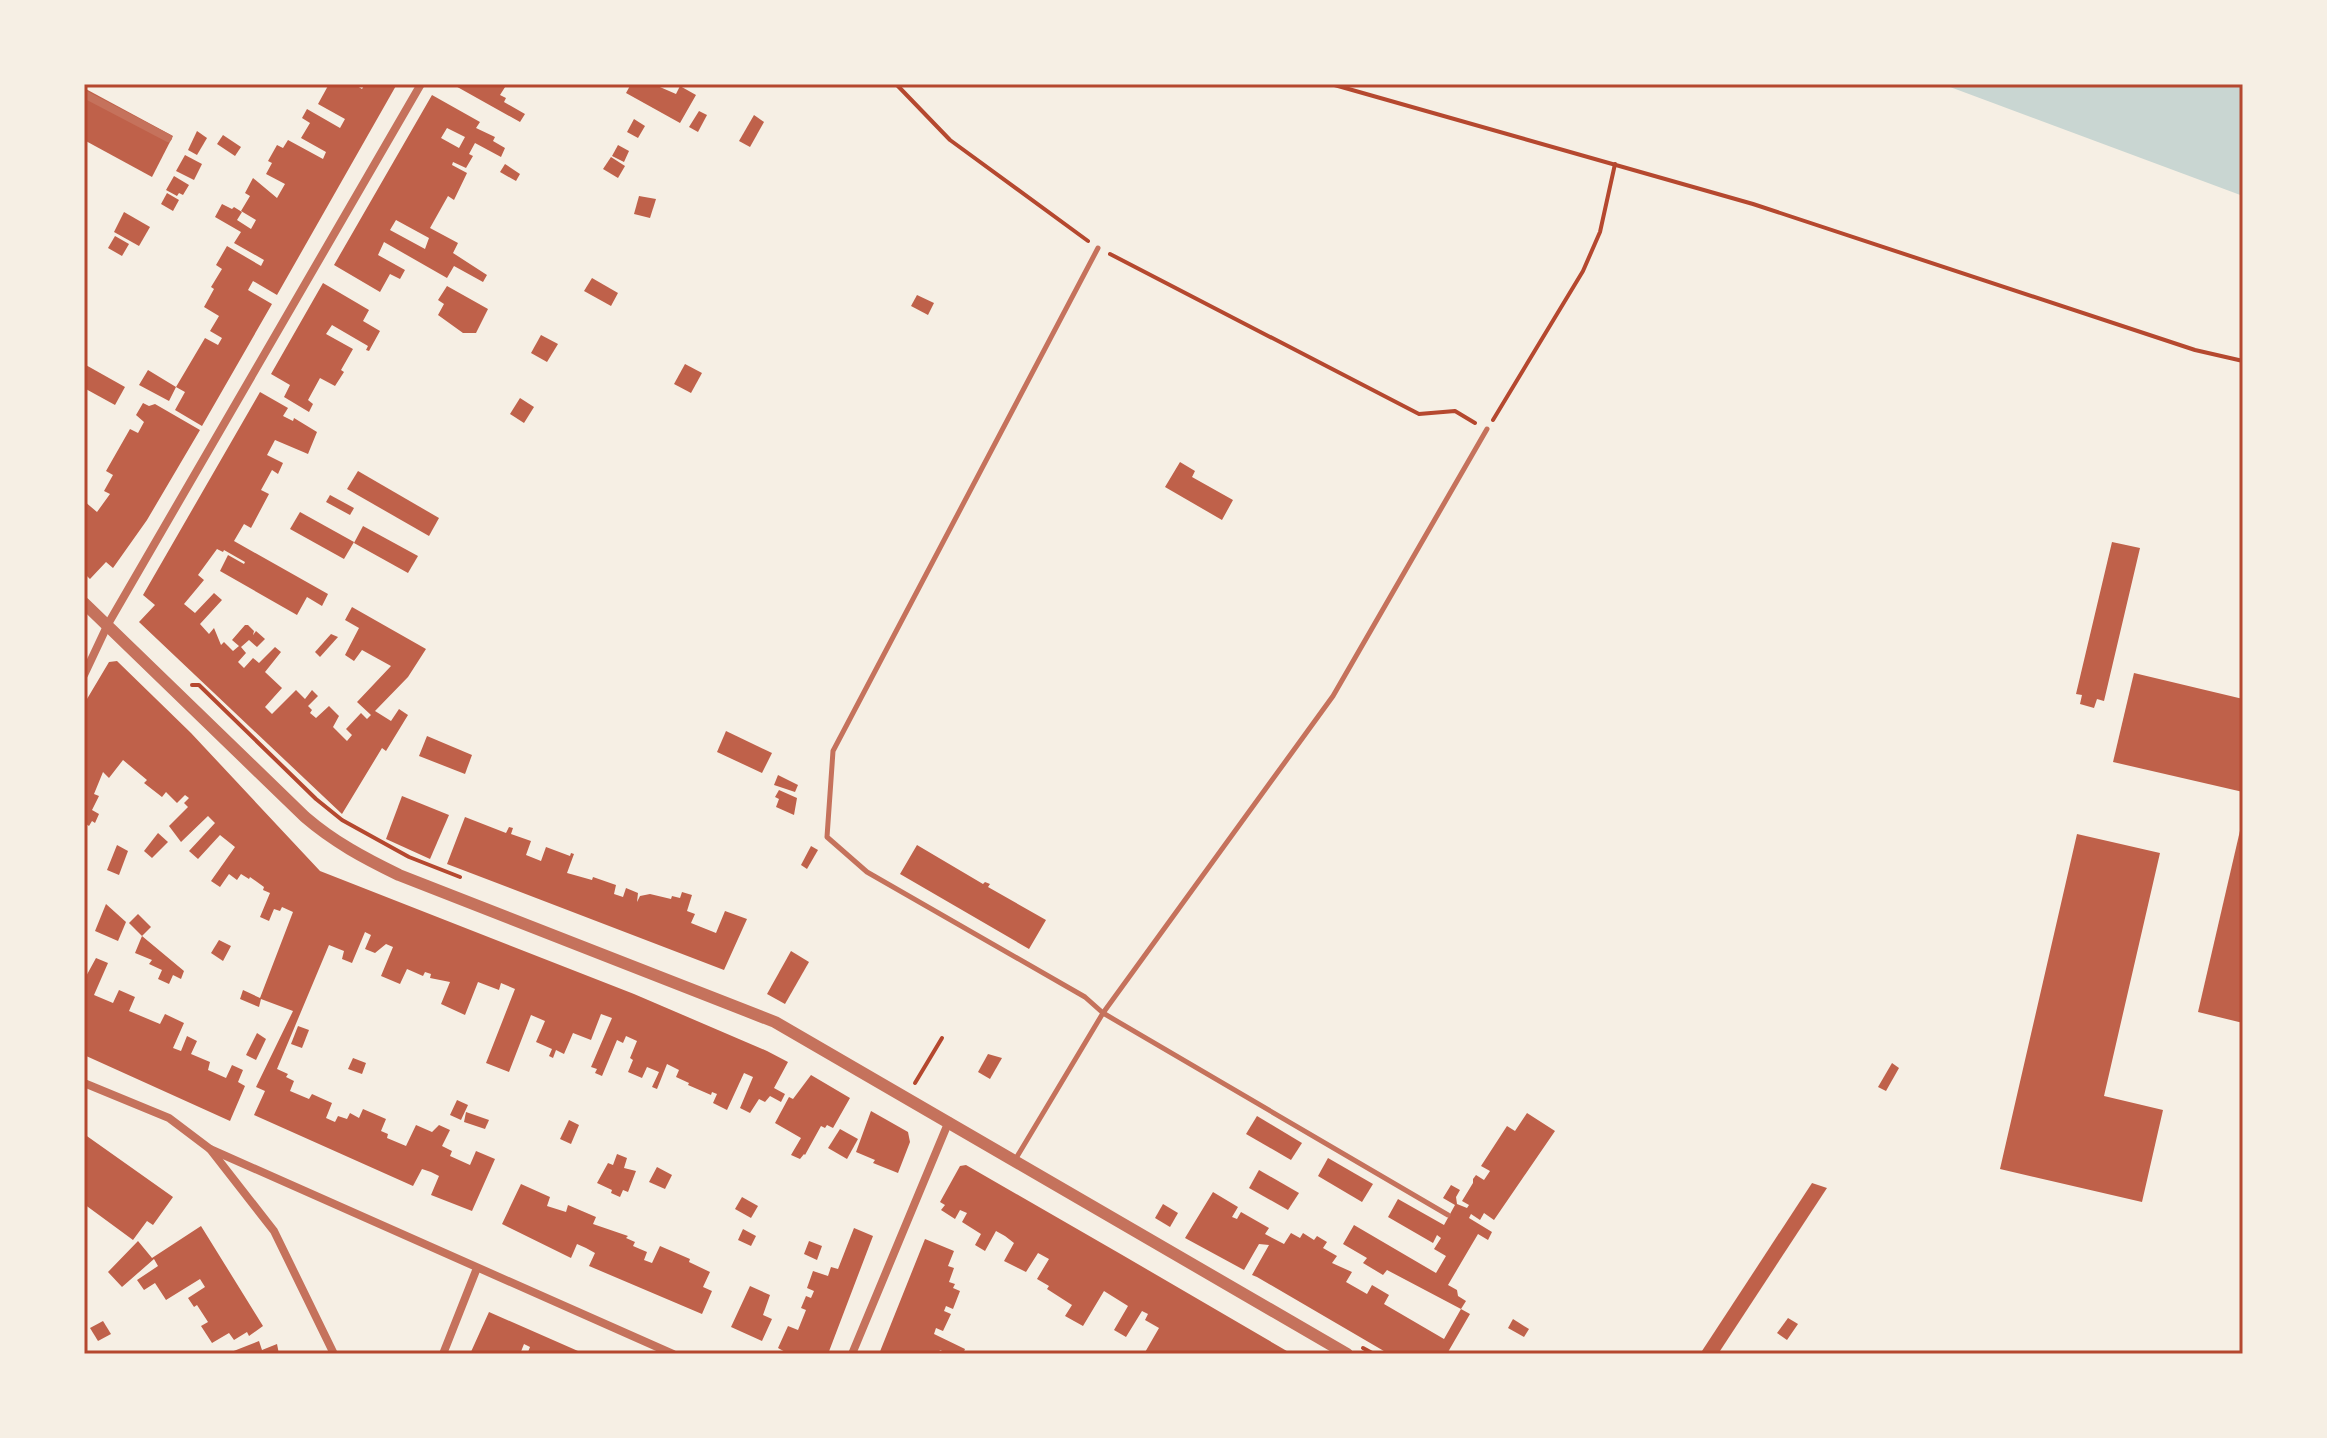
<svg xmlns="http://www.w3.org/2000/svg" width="2327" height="1438" font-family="Overpass,sans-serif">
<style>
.water{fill:#c9d6d2}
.building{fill:#bf614a;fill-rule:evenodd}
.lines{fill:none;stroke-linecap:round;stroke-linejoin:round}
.path{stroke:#b5482f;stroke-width:4}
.service{stroke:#c5725c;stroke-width:5}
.minor{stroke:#c5725c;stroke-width:8}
.tertiary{stroke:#c5725c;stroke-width:12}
.neatline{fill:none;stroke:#b5482f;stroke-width:3}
</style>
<rect width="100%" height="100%" fill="#f6efe4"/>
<!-- water -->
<path class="water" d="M1942,84H2243V196Z"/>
<!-- building -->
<g class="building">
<path d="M329,84H354L362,89L365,84H397L277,295L253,281L248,290L272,304L202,426L175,410L185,392L176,387L169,401L139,385L148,370L176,387L205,338L218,345L222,338L210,331L219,316L204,307L214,289L211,287L222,269L216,265L227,246L261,266L264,260L234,243L241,232L215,217L222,204L232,209L234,207L242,212L237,220L251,229L256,220L241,211L250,196L245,193L253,178L277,198L285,184L266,174L272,163L268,161L277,145L283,148L288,140L323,159L326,152L301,138L310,123L302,118L307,109L340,128L345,119L318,104Z"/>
<path d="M452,84H507L500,95L506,98L504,102L525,114L520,122Z"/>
<path d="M631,84H653L676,94L680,86L696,95L680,123L626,93Z"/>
<path d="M84,88L173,136L152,177L84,140Z"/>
<path d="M432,95L480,122L476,128L495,137L493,141L505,148L501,157L475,143L469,154L473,156L466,168L453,162L452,165L467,173L454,200L448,196L430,228L458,243L453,253L487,275L483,282L454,266L447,278L384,242L378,255L405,270L400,279L390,274L380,292L334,265ZM447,128L465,137L459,148L441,138ZM396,220L429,238L425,249L390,230Z"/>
<path d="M699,111L707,115L698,132L689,127Z"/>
<path d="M754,115L764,122L750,147L739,141Z"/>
<path d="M634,119L645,126L638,138L627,132Z"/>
<path d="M197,131L207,138L197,155L188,150Z"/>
<path d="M223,135L241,147L235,156L217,144Z"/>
<path d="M618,145L629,151L624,162L612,156Z"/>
<path d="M185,155L202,164L194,180L176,171Z"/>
<path d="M611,157L625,166L618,178L603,169Z"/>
<path d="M505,164L520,174L516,181L500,172Z"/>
<path d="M174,176L189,185L183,195L179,193L177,196L166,190Z"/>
<path d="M167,193L179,200L173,211L161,204Z"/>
<path d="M639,196L656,199L650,218L634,214Z"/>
<path d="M124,212L150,227L139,246L114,232Z"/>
<path d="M115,236L129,244L122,256L108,248Z"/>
<path d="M592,278L618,293L611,306L584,291Z"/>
<path d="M323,283L369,310L363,321L380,331L369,351L366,350L368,346L332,325L326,334L353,349L341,370L344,372L335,386L320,378L308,400L313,404L309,412L284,397L290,385L271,374Z"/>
<path d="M447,286L488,309L476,333H463L438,315L444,304L438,300Z"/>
<path d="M917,295L934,303L928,315L911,306Z"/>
<path d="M541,335L558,344L547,362L531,353Z"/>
<path d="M84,364L125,387L115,405L84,388Z"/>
<path d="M685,364L702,373L691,393L674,384Z"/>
<path d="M260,392L288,408L283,416L293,421L294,418L317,432L308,454L275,440L267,455L283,463L278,474L272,470L261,490L269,494L251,528L244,524L234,541L328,594L322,606L307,597L297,615L220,571L228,555L244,564L245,562L224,550L223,552L217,549L198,575L204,580L184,604L195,613L214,593L222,600L200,624L209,634L214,628L221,645L224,642L233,651L239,646L232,640L245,625H248L254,631L253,635L256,631L265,639L257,647L249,640L241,647L246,653L238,662L244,668L253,658L259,663L275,647L281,652L265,672L282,688L265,707L272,714L296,690L305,699L312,690L318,696L308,706L312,710L310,713L316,718L329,706L339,716L333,727L347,741L352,735L346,729L361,713L367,719L371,715L357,702L391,666L362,650L354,661L345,655L359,628L345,620L352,607L426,649L408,677L375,711L391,721L399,709L408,715L386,751L382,748L342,814L139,622L155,605L143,595Z"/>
<path d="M520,398L534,407L524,423L510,414Z"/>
<path d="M143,403L149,406L155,404L200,430L147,520L113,568L106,562L90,579L84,573V501L97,512L110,494L104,491L113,475L106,471L130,429L138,433L144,422L136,415Z"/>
<path d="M1180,462L1195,471L1192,477L1233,500L1222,520L1165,487Z"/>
<path d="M358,471L439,518L429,536L347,489Z"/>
<path d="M330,495L354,508L350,515L326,502Z"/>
<path d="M300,512L354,542L344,559L290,529Z"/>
<path d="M363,526L418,556L408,573L354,543Z"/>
<path d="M2112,542L2140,548L2104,701L2097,699L2094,708L2080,704L2082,695L2076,694Z"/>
<path d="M331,634L338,637L320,657L315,652Z"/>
<path d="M117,661L191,733L320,871L634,994L767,1051L788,1062L774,1088L785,1094L781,1102L770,1096L765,1102L759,1099L750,1113L740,1108L753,1077L744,1073L727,1110L713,1103L717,1094L712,1092L711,1095L688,1085L689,1083L676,1077L679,1070L667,1064L657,1089L652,1087L659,1072L647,1067L642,1078L628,1072L633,1060L630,1058L637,1041L626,1036L623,1043L617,1040L602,1076L595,1073L597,1069L591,1067L612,1018L601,1014L591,1040L573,1033L564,1054L556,1050L553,1058L549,1056L552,1049L536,1042L545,1021L531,1015L509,1072L486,1063L515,989L501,983L499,990L478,982L465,1015L441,1004L450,982L430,978L431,974L425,972L423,976L407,969L400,984L381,976L393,947L386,944L375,953L365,949L371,935L365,932L352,963L342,959L344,951L329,945L277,1069L288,1074L286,1077L294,1081L290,1091L309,1099L312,1094L332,1103L326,1118L335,1122L338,1116L347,1119L350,1113L359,1118L363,1109L386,1119L381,1131L388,1134L387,1138L406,1146L416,1125L432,1132L439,1125L450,1130L442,1146L452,1151L450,1156L470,1165L476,1151L495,1159L472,1211L431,1195L439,1176L431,1172L422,1169L413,1186L254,1115L265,1091L256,1087L293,1011L261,999L259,1007L240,999L243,990L260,998L293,912L282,907L280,911L274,909L269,921L260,917L270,893L263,890L264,887L250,877L249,879L241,874L237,880L229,874L220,887L211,881L235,847L220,835L198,859L189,851L215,823L208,816L181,842L169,826L188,807L184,803L189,798L185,795L177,803L166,792L162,797L144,783L147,780L123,760L109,778L103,772L94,794L99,796L92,810L99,814L95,823L92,821L89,826L86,824L84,830V704L109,662Z"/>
<path d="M2134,673L2243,699V792L2113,762Z"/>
<path d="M726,731L772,753L762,773L717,752Z"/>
<path d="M427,736L472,755L465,774L419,756Z"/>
<path d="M778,775L798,785L795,792L774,785Z"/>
<path d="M779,790L797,798L794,815L776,807L779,799L775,797Z"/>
<path d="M402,796L449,815L430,859L386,839Z"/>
<path d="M465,817L506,833L509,827L513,828L511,834L531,841L526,855L541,861L546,847L570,856L571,853L574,854L567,873L592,880L593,877L616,885L614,894L623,897L626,888L638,893L637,902L640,896L650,894L671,899L672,896L680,898L682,892L692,895L687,911L695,914L691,923L716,933L725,911L747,919L724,970L447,864Z"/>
<path d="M2242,822L2243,823V1023L2198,1012Z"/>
<path d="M158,833L168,842L152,858L144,851Z"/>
<path d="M2077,834L2160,853L2104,1096L2163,1110L2142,1202L2000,1169Z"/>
<path d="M117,845L128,851L119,875L107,870Z"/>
<path d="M917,845L983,884L985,882L990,884L988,887L1046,920L1029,949L900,874Z"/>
<path d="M811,846L818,850L807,869L801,865Z"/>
<path d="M106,904L126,922L118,941L95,931Z"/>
<path d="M138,914L151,927L142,936L129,923Z"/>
<path d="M142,936L184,971L181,979L173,975L169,984L158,979L162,970L149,964L152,960L135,953Z"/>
<path d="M219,940L231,946L223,961L211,953Z"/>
<path d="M791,951L809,962L785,1004L767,994Z"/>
<path d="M96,958L108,963L94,995L113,1003L119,990L135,997L129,1011L160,1024L165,1014L184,1023L173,1048L181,1051L187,1036L197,1041L191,1054L210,1062L208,1070L226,1078L232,1065L243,1070L238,1082L245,1086L230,1121L84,1055V980Z"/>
<path d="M298,1026L309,1030L302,1048L291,1044Z"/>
<path d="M257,1033L266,1039L256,1060L246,1055Z"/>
<path d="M988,1054L1002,1058L990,1079L978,1072Z"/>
<path d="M353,1058L366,1063L362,1074L348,1069Z"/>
<path d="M1892,1063L1899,1068L1886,1091L1878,1087Z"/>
<path d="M811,1075L850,1098L833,1128L827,1125L825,1128L821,1126L805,1155L804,1154L800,1159L791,1155L801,1138L775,1123L789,1097L793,1099Z"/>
<path d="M457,1100L468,1105L461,1120L450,1115Z"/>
<path d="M871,1111L908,1132L910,1142L898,1173L873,1163L875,1160L856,1152Z"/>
<path d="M466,1112L489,1120L485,1129L464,1122Z"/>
<path d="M1527,1113L1555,1131L1494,1220L1484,1213L1480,1220L1471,1214L1469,1218L1492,1232L1488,1240L1478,1234L1448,1285L1457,1290L1458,1296L1466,1301L1461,1309L1387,1270L1383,1275L1363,1263L1367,1258L1343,1244L1354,1225L1436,1273L1446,1256L1434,1249L1441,1238L1437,1235L1433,1243L1388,1217L1398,1199L1444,1225L1455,1205L1443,1198L1451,1185L1460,1190L1456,1197L1457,1204L1467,1208L1469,1205L1462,1201L1473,1183V1179L1476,1175L1484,1180L1490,1171L1481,1166L1507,1126L1515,1131Z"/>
<path d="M1257,1116L1302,1143L1291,1160L1246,1134Z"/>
<path d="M569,1120L579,1125L571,1144L560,1139Z"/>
<path d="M840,1129L858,1139L847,1159L828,1148Z"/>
<path d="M84,1134L173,1197L153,1225L147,1221L133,1240L84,1204Z"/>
<path d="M617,1154L627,1158L624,1168L636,1171L628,1192L623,1190L620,1197L611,1193L612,1190L597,1183L608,1163L613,1165Z"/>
<path d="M1328,1158L1373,1184L1362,1202L1318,1176Z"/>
<path d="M966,1165L1124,1256L1292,1354H1144L1159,1328L1145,1320L1148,1314L1142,1311L1126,1337L1114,1330L1128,1306L1104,1291L1083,1326L1065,1316L1072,1305L1047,1289L1049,1286L1037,1279L1049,1259L1038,1253L1026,1272L1004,1261L1014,1243L1005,1236L996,1231L985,1251L975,1245L981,1234L962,1222L967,1213L960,1210L955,1219L941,1210L945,1205L940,1202L960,1166Z"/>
<path d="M657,1167L672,1175L665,1189L649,1182Z"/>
<path d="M1259,1170L1299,1193L1288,1210L1249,1188Z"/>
<path d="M1812,1183L1827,1188L1718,1354H1700Z"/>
<path d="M521,1184L550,1197L547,1206L566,1212L568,1205L596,1217L593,1224L628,1236L626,1238L635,1242L633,1246L647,1252L644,1260L652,1263L660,1246L690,1259L689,1262L710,1272L703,1287L712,1291L702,1314L589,1266L595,1253L586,1248L577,1244L571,1258L502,1224Z"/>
<path d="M1213,1192L1238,1207L1232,1217L1237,1219L1241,1212L1269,1228L1265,1234L1284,1244L1291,1233L1300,1238L1303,1233L1314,1240L1317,1236L1327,1242L1323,1248L1337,1256L1332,1263L1352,1272L1346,1282L1367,1294L1372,1285L1389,1295L1384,1304L1444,1339L1461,1309L1470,1314L1448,1352L1452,1354H1389L1257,1277L1252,1275L1269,1245L1259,1244L1244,1270L1185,1238Z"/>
<path d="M742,1197L758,1206L751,1218L735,1209Z"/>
<path d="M1163,1204L1178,1213L1170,1227L1155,1218Z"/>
<path d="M201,1226L263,1326L249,1336L247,1332L234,1340L229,1333L212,1343L201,1326L208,1322L197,1305L194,1307L188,1298L205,1287L200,1279L166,1300L155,1283L144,1290L137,1280L158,1266L154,1259L122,1287L108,1272L138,1241L152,1258Z"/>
<path d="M854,1228L873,1236L828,1354H789L778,1348L788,1326L798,1330L806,1310L801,1308L806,1296L811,1298L814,1291L807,1288L813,1271L828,1276L831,1267L838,1269Z"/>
<path d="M743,1229L756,1236L751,1246L738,1240Z"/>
<path d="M925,1239L954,1251L948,1266L954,1268L949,1282L955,1284L953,1288L960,1291L953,1309L946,1306L944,1311L951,1314L943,1331L936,1328L934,1334L965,1349L963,1354H949L940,1350L938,1354H879Z"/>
<path d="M809,1241L822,1246L817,1260L804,1254Z"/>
<path d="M750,1286L770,1295L763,1315L772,1319L762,1341L731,1327Z"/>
<path d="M489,1312L578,1351L577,1354H532L528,1352L530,1347L524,1344L520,1354H470Z"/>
<path d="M1788,1318L1798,1324L1787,1340L1777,1333Z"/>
<path d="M1513,1319L1529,1329L1524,1337L1508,1328Z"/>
<path d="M103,1321L111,1334L98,1341L90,1328Z"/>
<path d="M259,1341L262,1350L277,1344L279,1354H226Z"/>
</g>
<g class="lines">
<!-- path -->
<g class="path">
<path d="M896,84L950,140L1088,241"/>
<path d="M1331,84L1753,204L2195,350L2243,361"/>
<path d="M1110,254L1419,414L1455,411L1475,423"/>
<path d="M1493,420L1583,271L1600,232L1615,164"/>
<path d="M192,685H199L316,799L342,820L409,857L460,877"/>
<path d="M915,1083L942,1038"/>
<path d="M1363,1348L1374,1354"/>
</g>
<!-- service -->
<g class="service">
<path d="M1098,248L833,751L827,837L867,872L1085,997L1103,1013L1448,1215"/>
<path d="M1015,1160L1103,1013L1333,696L1487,429"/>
</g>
<!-- minor -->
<g class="minor">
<path d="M84,94L168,138"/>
<path d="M84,675L108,624L421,84"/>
<path d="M84,1083L169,1118L210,1149L274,1231L334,1354"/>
<path d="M210,1149L673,1354"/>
<path d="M443,1354L477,1268"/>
<path d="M852,1354L949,1121"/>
</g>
<!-- tertiary -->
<path class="tertiary" d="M84,603L305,817C334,842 364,858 399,875L775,1022L1347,1354"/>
</g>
<!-- border -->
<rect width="2327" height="1438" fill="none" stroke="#f6efe4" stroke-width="172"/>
<rect x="86" y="86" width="2155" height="1266" class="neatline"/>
</svg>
